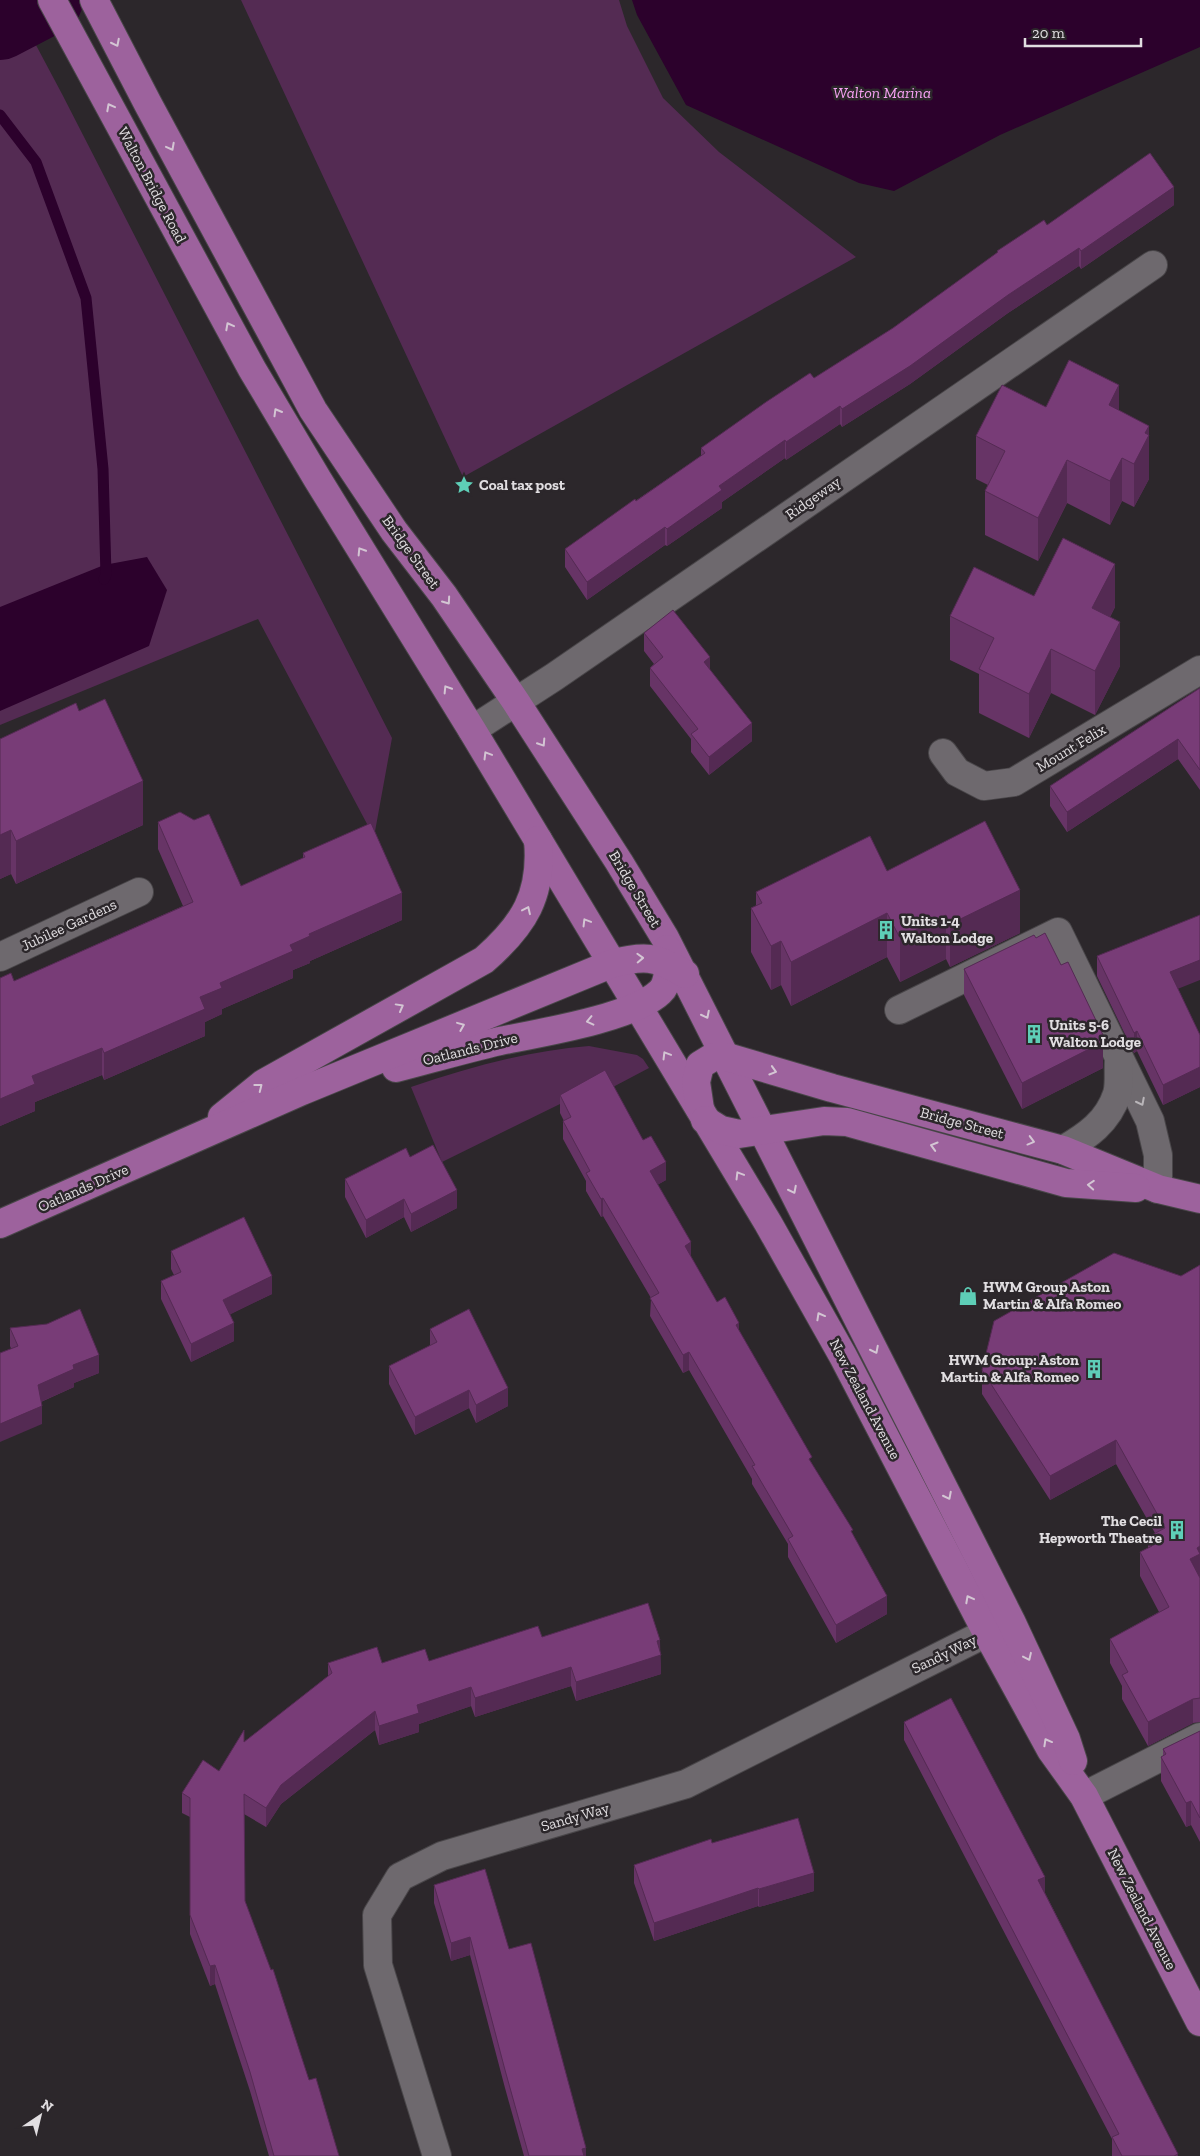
<svg xmlns="http://www.w3.org/2000/svg" width="1200" height="2156" font-family="'Zilla Slab',serif">
<style>
.green{fill:#542b53}
.water{fill:#2c012c}
.lines{fill:none;stroke-linecap:round;stroke-linejoin:round}
.stream{stroke:#2c012c;stroke-width:11}
.river{stroke:#2c012c;stroke-width:70}
.minor-casing{stroke:#494649;stroke-width:30}
.major-casing{stroke:#494649;stroke-width:30}
.minor{stroke:#6e696e;stroke-width:28}
.major{stroke:#9d629d;stroke-width:28}
.wall{fill:#673466}
.shaded-wall{fill:#542a53}
.building{fill:#783c77;stroke:#542a53}
.oneway{stroke:#d3c5d3}
.oneway2{stroke:#b9b5b9}
.labels{text-anchor:middle;dominant-baseline:central;stroke-width:5;stroke-linejoin:round;paint-order:stroke}
.street-label{font-size:15px;fill:#e1dee1;stroke:#2c272b}
.poi-label{font-size:15px;font-weight:bold;fill:#e1dee1;stroke:#2c272b;text-anchor:start}
.water-label{font-size:16px;font-style:italic;fill:#f7a1f4;stroke:#2c272b}
</style>
<rect width="100%" height="100%" fill="#2c272b"/>
<!-- green -->
<g class="green">
<path d="M0,0H12L62,94L392,738L374,837L258,619L0,725Z"/>
<path d="M241,0H619L627,26L663,98L719,152L856,257L463,477Z"/>
<path d="M589,1046L637,1055L643,1059L649,1068L613,1087L609,1080L442,1162L411,1087C470,1067 527,1051 589,1046Z"/>
</g>
<!-- water -->
<g class="water">
<path d="M632,0H1200V47L1000,135L894,191L859,183L686,105L637,15Z"/>
<path d="M147,557L167,590L149,646L0,711V607L104,565Z"/>
</g>
<g class="lines">
<!-- stream -->
<path class="stream" d="M0,115L36,162L86,298L103,469L106,575L104,579"/>
<!-- river -->
<path class="river" d="M0,25L48,0"/>
<!-- minor casing -->
<g class="minor-casing">
<g id="minor">
<path d="M472,730L554,677L1153,265"/>
<path d="M943,753L957,772L984,786L1014,782L1200,670"/>
<path d="M0,957L139,892"/>
<path d="M899,1010L1058,932L1150,1121L1158,1155V1189"/>
<path d="M1063,1150C1087,1136 1108,1122 1117,1094C1120,1084 1118,1070 1119,1059"/>
<path d="M1084,1796L1200,1737"/>
<path d="M437,2156L378,1965L377,1915L400,1877L442,1856L686,1784L1008,1622"/>
</g>
</g>
<!-- major casing -->
<g class="major-casing">
<g id="major">
<path d="M52,0L252,369L318,480L472,730L768,1223L843,1356L987,1633L1051,1750L1084,1796L1200,2022"/>
<path d="M94,0L148,104L313,410L394,531L444,596L516,702L619,862L665,938L1011,1621L1066,1739L1073,1761"/>
<path d="M396,1068C431,1059 465,1049 500,1041C539,1033 633,1018 660,992C671,982 668,962 667,949"/>
<path d="M700,1109L696,1082L700,1065L713,1057H727L832,1088L1063,1150L1158,1189L1200,1199"/>
<path d="M222,1117L264,1083L484,960C524,925 543,895 538,840"/>
<path d="M705,1120L721,1130L739,1134L824,1121L847,1122L1066,1183L1136,1188"/>
<path d="M0,1224L302,1091L611,964C644,955 656,956 685,974"/>
</g>
</g>
<!-- minor -->
<use href="#minor" class="minor"/>
<!-- major -->
<use href="#major" class="major"/>
</g>
<!-- wall -->
<g class="wall">
<path d="M1174,205L1081,269L1079,266L1008,313L910,384L842,427L840,424L786,460L785,458L722,502V508L667,546L665,545L587,600L565,567V549L701,456V448L814,378L893,328L997,253V251L1047,225Z"/>
<path d="M1046,407L1119,411L1149,426V479L1134,507L1122,501L1110,525L1067,503L1038,561L985,535V491L988,485L976,479V436Z"/>
<path d="M1034,596L1115,607L1110,617L1120,666L1095,715L1051,693L1029,738L979,713V674L950,660V616Z"/>
<path d="M644,633L710,671L752,741L709,775L691,752V739L650,686V668L654,664L644,651Z"/>
<path d="M1200,688V790L1178,759L1067,832L1050,806V786Z"/>
<path d="M79,711L143,825L16,884L11,874L0,879V739Z"/>
<path d="M158,822L241,886L303,858V853L402,920L310,961V963L293,970V978L222,1009V1014L205,1022V1036L104,1080L102,1075L35,1102V1111L0,1126V978L14,981L183,906L158,849Z"/>
<path d="M887,871L1020,933L950,967L946,959L900,982L887,957L791,1006L781,985L771,990L751,952V908L756,906V892Z"/>
<path d="M1097,956L1178,989L1200,1035V1087L1163,1105L1137,1051L1134,1053L1097,976Z"/>
<path d="M964,969L1103,1068L1022,1109L964,995Z"/>
<path d="M560,1095L643,1140L666,1180L657,1185L691,1257L717,1302L739,1331L812,1464L853,1535L887,1614L836,1643L788,1557V1544L752,1484V1479L689,1370L683,1373L650,1316L651,1298L603,1216L601,1217L586,1191V1181L563,1139V1121H564L560,1113Z"/>
<path d="M410,1157L457,1208L411,1232L404,1217L366,1238L345,1197V1179Z"/>
<path d="M171,1251L272,1294L230,1314L234,1341L191,1362L161,1299V1281L174,1275L171,1269Z"/>
<path d="M1200,1265V1722L1193,1723L1148,1746L1122,1699V1686L1110,1663V1639L1159,1612L1140,1576V1552L1148,1548V1537L1155,1533L1116,1464L1050,1500L982,1394V1370L1181,1276Z"/>
<path d="M10,1328L99,1373L74,1383V1387L41,1402L42,1424L10,1346Z"/>
<path d="M430,1329L508,1406L476,1423L469,1408L415,1435L389,1384V1366L430,1346Z"/>
<path d="M542,1637L660,1651L661,1674L576,1701L571,1686L475,1717L471,1706L419,1724V1732L379,1745L375,1730L281,1804L266,1827L244,1814L245,1901L309,2080L339,2156H269L250,2091L215,1984L210,1986L190,1934V1817L182,1813V1793L219,1771L244,1742L328,1676V1663H382L429,1661Z"/>
<path d="M904,1722L1045,1893L1178,2156H1112V2139L904,1740Z"/>
<path d="M1200,1731V1842L1191,1825L1186,1827L1161,1781V1757L1163,1756V1749Z"/>
<path d="M712,1843L814,1891L759,1907L758,1906L654,1941L634,1883V1865Z"/>
<path d="M434,1885L509,1949L586,2156H524L505,2088L470,1955L451,1961L434,1903Z"/>
</g>
<!-- shaded-wall -->
<g class="shaded-wall">
<path d="M1174,187V205L1081,269V251Z"/>
<path d="M1079,248V266L1008,313L910,384L842,427V409L1008,295Z"/>
<path d="M1119,385V429L1109,405Z"/>
<path d="M840,406V424L786,460V442Z"/>
<path d="M1149,426V479L1134,507V464L1145,433Z"/>
<path d="M785,440V458L722,502V508L667,546V529L719,486Z"/>
<path d="M1122,458V501L1110,525V481Z"/>
<path d="M1067,460V503L1038,561V518Z"/>
<path d="M665,527V545L587,600V582Z"/>
<path d="M1115,564V607L1092,652V608Z"/>
<path d="M1120,622V666L1095,715V671Z"/>
<path d="M1051,649V693L1029,738V694Z"/>
<path d="M710,657V675L704,662Z"/>
<path d="M752,723V741L709,775V757Z"/>
<path d="M1178,739V759L1067,832V812Z"/>
<path d="M143,781V825L16,884V841Z"/>
<path d="M11,830V874L0,879V835Z"/>
<path d="M1020,890V933L950,967V924Z"/>
<path d="M402,893V920L310,961V963L293,970V978L222,1009V1014L205,1022V1036L104,1080V1053L220,983L309,934Z"/>
<path d="M887,913V957L791,1006V962Z"/>
<path d="M946,915V959L900,982V938Z"/>
<path d="M781,941V985L771,990V946Z"/>
<path d="M1200,960V980L1170,992V972Z"/>
<path d="M1137,1031V1051L1134,1053V1033Z"/>
<path d="M1103,1035V1068L1022,1109V1083Z"/>
<path d="M102,1048V1075L35,1102V1111L0,1126V1099L32,1076Z"/>
<path d="M1200,1067V1087L1163,1105V1085Z"/>
<path d="M666,1162V1180L650,1189V1171Z"/>
<path d="M457,1190V1208L411,1232V1214Z"/>
<path d="M603,1198V1216L601,1217V1199Z"/>
<path d="M404,1199V1217L366,1238V1220Z"/>
<path d="M691,1242V1260L685,1246Z"/>
<path d="M272,1276V1294L223,1318V1300Z"/>
<path d="M234,1323V1341L191,1362V1344Z"/>
<path d="M739,1323V1341L736,1325Z"/>
<path d="M689,1352V1370L683,1373V1355Z"/>
<path d="M99,1355V1373L74,1383V1387L38,1403V1385L73,1365Z"/>
<path d="M508,1388V1406L476,1423V1405Z"/>
<path d="M469,1390V1408L415,1435V1417Z"/>
<path d="M42,1406V1424L0,1442V1424Z"/>
<path d="M1116,1440V1464L1050,1500V1476Z"/>
<path d="M1200,1546V1578L1190,1559L1197,1548Z"/>
<path d="M887,1596V1614L836,1643V1625Z"/>
<path d="M660,1640L661,1674L576,1701V1682Z"/>
<path d="M571,1667V1686L475,1717V1698Z"/>
<path d="M471,1687V1706L419,1724V1732L379,1745V1726L417,1705Z"/>
<path d="M1193,1699V1723L1148,1746V1722Z"/>
<path d="M375,1711V1730L281,1804L266,1827V1808L281,1785Z"/>
<path d="M1191,1801V1825L1186,1827V1803Z"/>
<path d="M814,1873V1891L759,1907V1889Z"/>
<path d="M1045,1877V1895L1038,1880Z"/>
<path d="M758,1888V1906L654,1941V1923Z"/>
<path d="M470,1937V1955L451,1961V1943Z"/>
<path d="M215,1965V1984L210,1986V1966Z"/>
<path d="M586,2148V2156H582V2149Z"/>
</g>
<!-- building -->
<g class="building">
<path d="M1150,153L1174,187L1081,251L1079,248L1008,295L910,366L842,409L840,406L786,442L785,440L719,486L722,490L667,529L665,527L587,582L565,549L635,499L636,501L705,453L701,448L766,402L810,373L814,378L893,328L998,252L997,251L1044,220L1047,225Z"/>
<path d="M1069,360L1119,385L1109,405L1149,426L1145,433L1149,435L1134,464L1122,458L1110,481L1067,460L1038,518L985,491L1005,451L976,436L1002,385L1046,407Z"/>
<path d="M1063,538L1115,564L1092,608L1120,622L1095,671L1051,649L1029,694L979,669L994,638L950,616L974,567L1034,596Z"/>
<path d="M673,610L710,657L704,662L752,723L709,757L691,734L698,729L650,668L663,657L644,633Z"/>
<path d="M1200,688V770L1178,739L1067,812L1050,786Z"/>
<path d="M105,699L143,781L16,841L11,830L0,835V739L76,703L79,711Z"/>
<path d="M180,812L194,820L209,814L241,886L305,857L303,853L371,823L402,893L309,934L310,936L290,945L293,951L220,983L222,988L200,997L205,1009L104,1053L102,1048L32,1076L35,1084L0,1099V978L11,973L14,981L193,902L158,822Z"/>
<path d="M985,821L1020,890L950,924L946,915L900,938L887,913L791,962L781,941L771,946L751,908L762,903L756,892L870,836L887,871Z"/>
<path d="M1200,915V960L1170,972L1200,1035V1067L1163,1085L1137,1031L1134,1033L1097,956Z"/>
<path d="M1045,933L1061,965L1068,962L1103,1035V1042L1022,1083L964,969L1034,935L1036,938Z"/>
<path d="M605,1070L643,1140L651,1136L666,1162L650,1171L691,1242L685,1246L717,1302L725,1297L739,1323L736,1325L812,1457L809,1459L853,1530L851,1531L887,1596L836,1625L788,1539L793,1536L752,1466L755,1465L689,1352L683,1355L650,1298L659,1293L603,1198L601,1199L586,1173L590,1171L563,1121L571,1117L560,1095Z"/>
<path d="M433,1145L457,1190L411,1214L404,1199L366,1220L345,1179L406,1148L410,1157Z"/>
<path d="M244,1217L272,1276L223,1300L234,1323L191,1344L161,1281L181,1272L171,1251Z"/>
<path d="M1114,1253L1181,1276L1200,1265V1546L1197,1548L1200,1554L1190,1559L1200,1578V1698L1193,1699L1148,1722L1122,1675L1128,1672L1110,1639L1169,1607L1140,1552L1152,1546L1148,1537L1165,1528L1116,1440L1050,1476L982,1370L994,1321Z"/>
<path d="M80,1309L99,1355L73,1365L74,1369L38,1385L42,1406L0,1424V1353L18,1346L10,1328L47,1324Z"/>
<path d="M469,1309L508,1388L476,1405L469,1390L415,1417L389,1366L437,1342L430,1329Z"/>
<path d="M648,1603L660,1640L657,1641L661,1655L576,1682L571,1667L475,1698L471,1687L417,1705L419,1713L379,1726L375,1711L281,1785L266,1808L244,1794L245,1901L271,1970L273,1969L309,2080L316,2078L339,2156H274L250,2072L215,1965L210,1966L190,1915V1798L182,1793L203,1760L219,1771L244,1730V1742L332,1673L328,1663L377,1647L382,1663L425,1649L429,1661L538,1626L542,1637Z"/>
<path d="M951,1698L1045,1877L1038,1880L1178,2154L1174,2156H1122L1112,2137L1119,2134L904,1722Z"/>
<path d="M1200,1731V1818L1191,1801L1186,1803L1161,1757L1166,1754L1163,1749Z"/>
<path d="M798,1818L814,1873L759,1889L758,1888L654,1923L634,1865L711,1839L712,1843Z"/>
<path d="M485,1869L509,1949L531,1943L586,2148L582,2149L584,2156H529L505,2070L470,1937L451,1943L434,1885Z"/>
</g>
<!-- one-way arrows -->
<defs><path id="oneway-chevron" d="M-2-3.5L2.5 0L-2 3.5" fill="none" stroke-width="1.6" stroke-linecap="round" stroke-linejoin="round" transform="scale(1.25)"/></defs>
<g class="oneway">
<use href="#oneway-chevron" transform="translate(116 43) rotate(63)"/>
<use href="#oneway-chevron" transform="translate(110 107) rotate(-118)"/>
<use href="#oneway-chevron" transform="translate(171 147) rotate(62)"/>
<use href="#oneway-chevron" transform="translate(229 326) rotate(-118)"/>
<use href="#oneway-chevron" transform="translate(277 412) rotate(-120)"/>
<use href="#oneway-chevron" transform="translate(361 551) rotate(-122)"/>
<use href="#oneway-chevron" transform="translate(447 601) rotate(55)"/>
<use href="#oneway-chevron" transform="translate(447 689) rotate(-122)"/>
<use href="#oneway-chevron" transform="translate(542 743) rotate(57)"/>
<use href="#oneway-chevron" transform="translate(487 755) rotate(-121)"/>
<use href="#oneway-chevron" transform="translate(527 910) rotate(-65)"/>
<use href="#oneway-chevron" transform="translate(586 922) rotate(-121)"/>
<use href="#oneway-chevron" transform="translate(640 958) rotate(-2)"/>
<use href="#oneway-chevron" transform="translate(400 1007) rotate(-29)"/>
<use href="#oneway-chevron" transform="translate(706 1015) rotate(63)"/>
<use href="#oneway-chevron" transform="translate(590 1021) rotate(167)"/>
<use href="#oneway-chevron" transform="translate(461 1026) rotate(-22)"/>
<use href="#oneway-chevron" transform="translate(666 1055) rotate(-121)"/>
<use href="#oneway-chevron" transform="translate(773 1071) rotate(17)"/>
<use href="#oneway-chevron" transform="translate(259 1087) rotate(-38)"/>
<use href="#oneway-chevron" transform="translate(1031 1141) rotate(15)"/>
<use href="#oneway-chevron" transform="translate(934 1146) rotate(-164)"/>
<use href="#oneway-chevron" transform="translate(739 1175) rotate(-121)"/>
<use href="#oneway-chevron" transform="translate(1091 1185) rotate(-176)"/>
<use href="#oneway-chevron" transform="translate(793 1190) rotate(63)"/>
<use href="#oneway-chevron" transform="translate(820 1316) rotate(-119)"/>
<use href="#oneway-chevron" transform="translate(875 1350) rotate(63)"/>
<use href="#oneway-chevron" transform="translate(948 1496) rotate(63)"/>
<use href="#oneway-chevron" transform="translate(969 1599) rotate(-118)"/>
<use href="#oneway-chevron" transform="translate(1028 1657) rotate(65)"/>
<use href="#oneway-chevron" transform="translate(1047 1742) rotate(-119)"/>
</g>
<use class="oneway2" href="#oneway-chevron" transform="translate(1141 1102) rotate(63)"/>
<!-- icons -->
<defs>
<g id="sight-bare" transform="scale(1.5)"><path d="M0-6L1.8-2.2L6-1.7L2.9 1.2L3.7 5.4L0 3.3L-3.7 5.4L-2.9 1.2L-6-1.7L-1.8-2.2Z" fill="#5eceb7" stroke="#2c272b" stroke-width="2.5" paint-order="stroke"/></g>
<g id="building-bare" transform="scale(1.5)"><path d="M-4-6H4V6H1V3H-1V6H-4ZM-2.5-4.3h1.7v1.8h-1.7ZM.8-4.3h1.7v1.8H.8ZM-2.5-1h1.7V.8h-1.7ZM.8-1h1.7V.8H.8Z" fill="#5eceb7" stroke="#2c272b" stroke-width="2.5" paint-order="stroke"/></g>
<g id="shop-bare" transform="scale(1.5)"><path d="M-5-2.5h2.3a2.7 3.5 0 0 1 5.4 0H5L5.5 6h-11ZM-1.5-2.5h3a1.5 2.3 0 0 0-3 0Z" fill="#5eceb7" stroke="#2c272b" stroke-width="2.5" paint-order="stroke"/></g>
</defs>
<g fill-rule="evenodd">
<use href="#sight-bare" x="464" y="485"/>
<use href="#building-bare" x="886" y="930"/>
<use href="#building-bare" x="1034" y="1034"/>
<use href="#shop-bare" x="968" y="1296"/>
<use href="#building-bare" x="1094" y="1369"/>
<use href="#building-bare" x="1177" y="1530"/>
</g>
<g class="labels">
<!-- street labels -->
<g class="street-label">
<text transform="translate(152 185) rotate(62)">Walton Bridge Road</text>
<text transform="translate(813 498) rotate(-35)">Ridgeway</text>
<text transform="translate(411 552) rotate(54)">Bridge Street</text>
<text transform="translate(1071 748) rotate(-31)">Mount Felix</text>
<text transform="translate(635 889) rotate(59)">Bridge Street</text>
<text transform="translate(69 925) rotate(-25)">Jubilee Gardens</text>
<text transform="translate(470 1049) rotate(-14)">Oatlands Drive</text>
<text transform="translate(962 1123) rotate(15)">Bridge Street</text>
<text transform="translate(83 1188) rotate(-24)">Oatlands Drive</text>
<text transform="translate(865 1399) rotate(62)">New Zealand Avenue</text>
<text transform="translate(944 1654) rotate(-26)">Sandy Way</text>
<text transform="translate(575 1817) rotate(-16)">Sandy Way</text>
<text transform="translate(1142 1909) rotate(63)">New Zealand Avenue</text>
</g>
<!-- poi labels -->
<g class="poi-label">
<text x="479" y="485">Coal tax post</text>
<text x="901" y="921">Units 1-4<tspan x="901" dy="17">Walton Lodge</tspan></text>
<text x="1049" y="1025">Units 5-6<tspan x="1049" dy="17">Walton Lodge</tspan></text>
<text x="983" y="1287">HWM Group Aston<tspan x="983" dy="17">Martin &amp; Alfa Romeo</tspan></text>
<text x="1079" y="1360" text-anchor="end">HWM Group: Aston<tspan x="1079" dy="17">Martin &amp; Alfa Romeo</tspan></text>
<text x="1162" y="1521" text-anchor="end">The Cecil<tspan x="1162" dy="17">Hepworth Theatre</tspan></text>
</g>
<!-- water labels -->
<g class="water-label">
<text x="882" y="92">Walton Marina</text>
</g>
</g>
<!-- north arrow -->
<g transform="translate(40 2116) rotate(35)" stroke="#2c272b" stroke-width="4" paint-order="stroke">
<path d="M0-4L9 19L0 12L-9 19Z" fill="#e1dee1"/>
<text y="-8" font-size="14" font-weight="bold" text-anchor="middle" fill="#e1dee1">N</text>
</g>
<!-- scale -->
<path d="M1025 38v8h116v-8" fill="none" stroke="#e1dee1" stroke-width="2.5"/>
<text x="1032" y="38" font-size="15" fill="#e1dee1" stroke="#2c272b" stroke-width="4" paint-order="stroke">20 m</text>
</svg>
